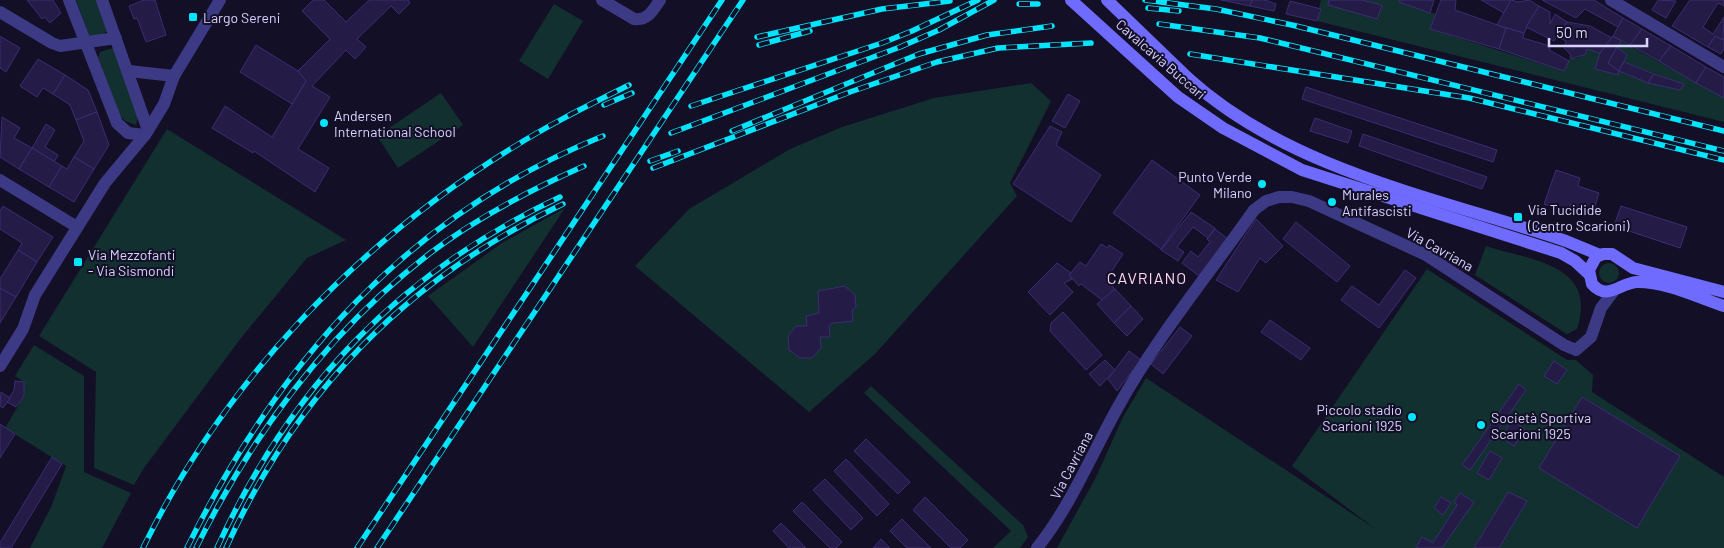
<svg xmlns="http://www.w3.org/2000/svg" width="1724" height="548" font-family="Barlow,sans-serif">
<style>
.green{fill:#12302f}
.building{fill:#241b47;stroke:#3b2d73}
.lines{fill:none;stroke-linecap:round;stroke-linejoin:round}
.street{stroke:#3d3a85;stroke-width:12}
.secondary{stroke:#6f6bff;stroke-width:12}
.rail-casing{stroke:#00e5ff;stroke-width:5.5}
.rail{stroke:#130f26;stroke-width:4;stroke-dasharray:11;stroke-linecap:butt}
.secondary-bridge{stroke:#6f6bff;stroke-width:12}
.poi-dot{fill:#00e5ff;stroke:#130f26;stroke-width:2}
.labels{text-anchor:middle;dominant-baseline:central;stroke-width:4;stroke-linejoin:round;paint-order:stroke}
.poi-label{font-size:14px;fill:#d9d4ff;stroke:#130f26;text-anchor:start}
.street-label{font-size:14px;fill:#d9d4ff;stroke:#130f26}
.quarter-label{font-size:16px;letter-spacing:1px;fill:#ffd6f0;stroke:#130f26}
</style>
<rect width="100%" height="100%" fill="#130f26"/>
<!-- green -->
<g class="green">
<path d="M76,0H97L108,31L95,38L89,35Z"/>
<path d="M1321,0H1400L1435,14L1430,29L1564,71L1570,57L1574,59L1585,55L1587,49L1600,53L1596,69L1617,75L1619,71L1648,83L1680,90L1683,84L1624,62L1627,55L1617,47L1621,41L1724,98V122L1317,21L1321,10L1319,8Z"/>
<path d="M554,4L583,21L548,79L519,61Z"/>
<path d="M113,48L138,117L136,125L125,121L119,114L98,58L100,52Z"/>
<path d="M1031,83L1051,101L1010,183L1017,196L875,354L809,412L635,266L689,209L790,149L842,127L934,98Z"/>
<path d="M441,93L463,125L398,168L377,136Z"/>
<path d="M167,129L346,240L307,258L241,338L144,468L134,485L94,468L96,372L39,336Z"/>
<path d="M565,208L473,347L428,296L502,243Z"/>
<path d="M1486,246C1532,261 1598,264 1577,329L1567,334L1562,331L1475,275Z"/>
<circle cx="1609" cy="273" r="10"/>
<path d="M1427,269L1567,360H1576L1593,375L1592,392L1724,477V548H1057L1096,477L1123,417L1146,378L1374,528L1292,466Z"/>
<path d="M34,345L84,376V472L131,493L102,548H30L52,505L66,466L5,428L24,396V382L15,376Z"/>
<path d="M871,386L1023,525L1028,537L1020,548H993L1011,531L864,393Z"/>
</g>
<!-- building -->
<g class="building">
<path d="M27,0H53L61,13L50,23L45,17L42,19Z"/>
<path d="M144,0H155L166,35L146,42L137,18L134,19L129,6Z"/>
<path d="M313,0H324L346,22L369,0H408L410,3L399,14L391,6L357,39L366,47L355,59L346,50L312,86L330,97L298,149L329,168L315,192L254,151L253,153L212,128L225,106L272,137L306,81L297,72L330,39L302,11Z"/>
<path d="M1221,0H1252L1250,6Z"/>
<path d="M1252,0H1265L1276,4L1274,11L1250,6Z"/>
<path d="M1329,0H1362L1382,5L1377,19L1328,5Z"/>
<path d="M1400,0H1434L1430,13L1399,2Z"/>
<path d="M1441,0H1456L1455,10L1506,28L1499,49L1430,29Z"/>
<path d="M1481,0H1511L1504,13Z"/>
<path d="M1511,0L1518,2L1529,0L1539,6L1524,33L1497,25Z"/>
<path d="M1542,0H1594L1623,18L1618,27L1585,9L1576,18Z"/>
<path d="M1658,0L1676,1L1666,18L1652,10Z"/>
<path d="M1690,0H1724V6L1718,3L1703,27L1713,34L1724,17L1723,40L1715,36L1708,47L1672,26Z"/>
<path d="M1290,1L1321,9L1317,21L1286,14Z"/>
<path d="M1539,6L1550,12V24L1555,14L1567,22L1554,41L1526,27Z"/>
<path d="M1623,18L1642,29L1630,45L1613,36Z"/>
<path d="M1567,22L1590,26L1612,38L1600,53L1587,49L1585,55L1575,57L1574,59L1570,57L1571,55L1564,48L1566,41L1557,37Z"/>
<path d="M1506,28L1524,33L1523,38L1550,46L1549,50L1569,61L1564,71L1499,49Z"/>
<path d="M1642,29L1671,46L1659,61L1630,45Z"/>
<path d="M0,36L20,48L6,72L0,68Z"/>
<path d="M1613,36L1621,41L1608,63L1619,71L1618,75L1595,69L1600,53Z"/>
<path d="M1715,36L1723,40L1724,38V48L1721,54L1708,47Z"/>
<path d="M256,45L298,71L306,81L292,104L240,72Z"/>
<path d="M1671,46L1706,67L1696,83L1659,61Z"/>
<path d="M1617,47L1627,55L1619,71L1608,63Z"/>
<path d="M38,59L65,75L53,94L43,88L37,97L20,86Z"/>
<path d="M1624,62L1654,74L1648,83L1619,71Z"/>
<path d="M1706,67L1724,77V98L1696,83Z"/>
<path d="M1654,74L1684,84L1680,90L1648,83Z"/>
<path d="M65,75L88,90L97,112L76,120L70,105L53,94Z"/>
<path d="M1306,87L1497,150L1493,162L1302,99Z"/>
<path d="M1068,94L1080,101L1065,128L1052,121Z"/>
<path d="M97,112L109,145L94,169L74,157L84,141L76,120Z"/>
<path d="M2,117L20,128L14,138L32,148L19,169L0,157Z"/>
<path d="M1315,118L1352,131L1348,143L1310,131Z"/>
<path d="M46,124L55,130L45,147L58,155L54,162L32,148Z"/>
<path d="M1050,126L1062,132L1056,145L1101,175L1071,222L1013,184Z"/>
<path d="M1363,134L1487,177L1482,189L1359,146Z"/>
<path d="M32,148L62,166L49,187L19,169Z"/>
<path d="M74,157L94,169L74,202L49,187L62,166L67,169Z"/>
<path d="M1152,160L1200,195L1161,249L1113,213Z"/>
<path d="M1556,170L1580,178L1578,186L1599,193L1592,216L1575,211L1577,207L1571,204L1568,212L1544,204Z"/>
<path d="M3,206L53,237L37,262L18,250L22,243L0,229V211Z"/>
<path d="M1621,206L1687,227L1680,248L1614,226Z"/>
<path d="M1191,212L1215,228L1208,238L1193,227L1177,247L1184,252L1178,261L1161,250Z"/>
<path d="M1256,219L1283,246L1266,263L1260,258L1238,292L1216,280Z"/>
<path d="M1296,222L1350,266L1337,282L1283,239Z"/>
<path d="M1215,229L1228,239L1199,276L1182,263L1191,251L1198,257L1210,242L1207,239Z"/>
<path d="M1101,244L1108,248L1109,245L1123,254L1106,280L1115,289L1102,300L1081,284L1079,286L1069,275L1080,262L1086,266Z"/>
<path d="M18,250L37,262L16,297L0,288V279Z"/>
<path d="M1057,263L1071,273L1069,275L1072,279L1064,283L1073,292L1050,315L1028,292Z"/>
<path d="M1405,270L1416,278L1379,328L1341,300L1352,286L1379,305Z"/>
<path d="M845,286L855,295L856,307L852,311L853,321L832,323L829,326L830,337H820L821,348L812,358H800L789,350L788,336L796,326H807L806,316L819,313L818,291Z"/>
<path d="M0,288L16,297L0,323Z"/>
<path d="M1115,289L1131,306L1114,323L1097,304Z"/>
<path d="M1131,306L1143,319L1127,336L1114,323Z"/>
<path d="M1063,312L1102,355L1086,370L1050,331L1051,323Z"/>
<path d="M1270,320L1310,348L1301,360L1261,332Z"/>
<path d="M1180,327L1192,336L1163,374L1151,364Z"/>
<path d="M1129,351L1141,360L1117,391L1108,379Z"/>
<path d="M1105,360L1115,370L1100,386L1089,374Z"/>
<path d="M1554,361L1567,370L1557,384L1544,376Z"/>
<path d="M15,381L24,382V396L16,407L7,402L14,390Z"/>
<path d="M1519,384L1526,390L1470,470L1462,465Z"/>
<path d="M1,392L10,398L3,408L0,406Z"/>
<path d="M1582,397L1680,456L1637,528L1539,468Z"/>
<path d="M1512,421L1525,429L1514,446L1501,437Z"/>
<path d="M0,424L15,434L0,458Z"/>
<path d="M866,439L910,482L898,494L854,451Z"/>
<path d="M1490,451L1502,458L1489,480L1477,473Z"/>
<path d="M52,457L62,464L11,548H0V543Z"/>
<path d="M846,459L889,504L877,516L834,471Z"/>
<path d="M825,479L863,518L851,530L813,490Z"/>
<path d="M1508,492L1527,501L1499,548H1474Z"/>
<path d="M1460,493L1474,502L1442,548H1416L1422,537L1433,543L1457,505L1454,502Z"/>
<path d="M925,497L968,540L960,548H951L913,510Z"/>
<path d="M1441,497L1451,503L1443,515L1434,508Z"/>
<path d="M802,502L842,542L836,548H830L793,511Z"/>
<path d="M902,519L931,548H907L890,531Z"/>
<path d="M781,523L806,548H789L773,531Z"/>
<path d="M881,539L890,548H873Z"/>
</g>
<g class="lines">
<!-- street -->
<g class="street">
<path d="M69,0L117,123L128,133L145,135"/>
<path d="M102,0L148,130"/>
<path d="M602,0L634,19C648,21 653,10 660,0"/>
<path d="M1611,0L1724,67"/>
<path d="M0,12L52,43L60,46L116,38"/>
<path d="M129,71L174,76"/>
<path d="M0,180L77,227"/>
<path d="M0,366L23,329L35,295L105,183L145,135L164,104L174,76L220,0"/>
<path d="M1037,548C1072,504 1091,455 1118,407C1156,338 1209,274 1254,210L1266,201L1279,197H1292L1309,201L1426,255L1564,345L1576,350L1591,337L1601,308L1613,292"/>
</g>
<!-- secondary -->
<g class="secondary">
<path d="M1158,79L1178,97L1223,128L1302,170L1561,253L1575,261L1589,274"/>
<path d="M1189,79C1291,171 1439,198 1566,241L1600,255"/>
<path d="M1724,292L1633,268L1612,254H1603L1596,257L1589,270L1592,284C1608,302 1620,282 1638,282C1666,282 1697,297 1724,306"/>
</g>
<!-- rail casing -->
<g class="rail-casing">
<g id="rail">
<path d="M1145,0L1216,9L1292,25L1724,131"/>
<path d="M1019,4H1038"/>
<path d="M1148,8L1179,11"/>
<path d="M1159,24L1260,38L1724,151"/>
<path d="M757,37L882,9L950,1"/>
<path d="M759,45L810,31"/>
<path d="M1190,54L1469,98L1724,160"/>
<path d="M604,105L632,93"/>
<path d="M691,106L882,43L912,31L978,0"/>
<path d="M732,131L919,54L987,35L1052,26"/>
<path d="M671,133L900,47L939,30L994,0"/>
<path d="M650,161L678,151"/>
<path d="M653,168L850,92L937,62L998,48L1091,43"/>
<path d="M143,548C223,383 357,243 512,148C550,124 589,105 629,85"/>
<path d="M187,548C278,362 408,215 603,136"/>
<path d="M196,548C252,435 329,331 429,254C476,218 530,190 584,166"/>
<path d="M217,548C291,386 399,273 560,197"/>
<path d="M226,548C297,391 408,278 563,204"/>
<path d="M357,548L722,0"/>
<path d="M377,548L743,0"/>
</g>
</g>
<!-- rail -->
<use href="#rail" class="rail"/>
<!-- secondary-bridge -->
<g class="secondary-bridge">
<path d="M1071,0L1158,79"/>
<path d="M1107,0L1189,79"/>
</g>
</g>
<!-- markers -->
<g class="poi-dot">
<rect x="188" y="12" width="10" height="10" rx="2.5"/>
<circle cx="324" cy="123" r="5"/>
<circle cx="1262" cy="184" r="5"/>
<circle cx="1332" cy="202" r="5"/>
<rect x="1513" y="212" width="10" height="10" rx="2.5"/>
<rect x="73" y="257" width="10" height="10" rx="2.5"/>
<circle cx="1412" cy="417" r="5"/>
<circle cx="1481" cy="425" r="5"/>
</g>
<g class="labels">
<!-- poi labels -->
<g class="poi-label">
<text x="203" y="17">Largo Sereni</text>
<text x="334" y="115">Andersen<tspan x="334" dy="16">International School</tspan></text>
<text x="1252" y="176" text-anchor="end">Punto Verde<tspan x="1252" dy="16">Milano</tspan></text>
<text x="1342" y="194">Murales<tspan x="1342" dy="16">Antifascisti</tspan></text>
<text x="1528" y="209">Via Tucidide<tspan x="1528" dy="16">(Centro Scarioni)</tspan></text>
<text x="88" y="254">Via Mezzofanti<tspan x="88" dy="16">- Via Sismondi</tspan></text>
<text x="1402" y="409" text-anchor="end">Piccolo stadio<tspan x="1402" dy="16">Scarioni 1925</tspan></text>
<text x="1491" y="417">Società Sportiva<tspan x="1491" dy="16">Scarioni 1925</tspan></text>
</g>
<!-- street labels -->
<g class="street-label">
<text transform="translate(1161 59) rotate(41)">Cavalcavia Buccari</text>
<text transform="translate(1440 249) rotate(29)">Via Cavriana</text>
<text transform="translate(1071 465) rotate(-62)">Via Cavriana</text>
</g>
<!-- quarter labels -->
<g class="quarter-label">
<text x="1147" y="277">CAVRIANO</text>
</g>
</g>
<!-- scale -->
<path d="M1549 38v8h98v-8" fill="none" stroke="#d9d4ff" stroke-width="2.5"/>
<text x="1556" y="38" font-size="15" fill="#d9d4ff" stroke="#130f26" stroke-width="4" paint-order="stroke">50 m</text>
</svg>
